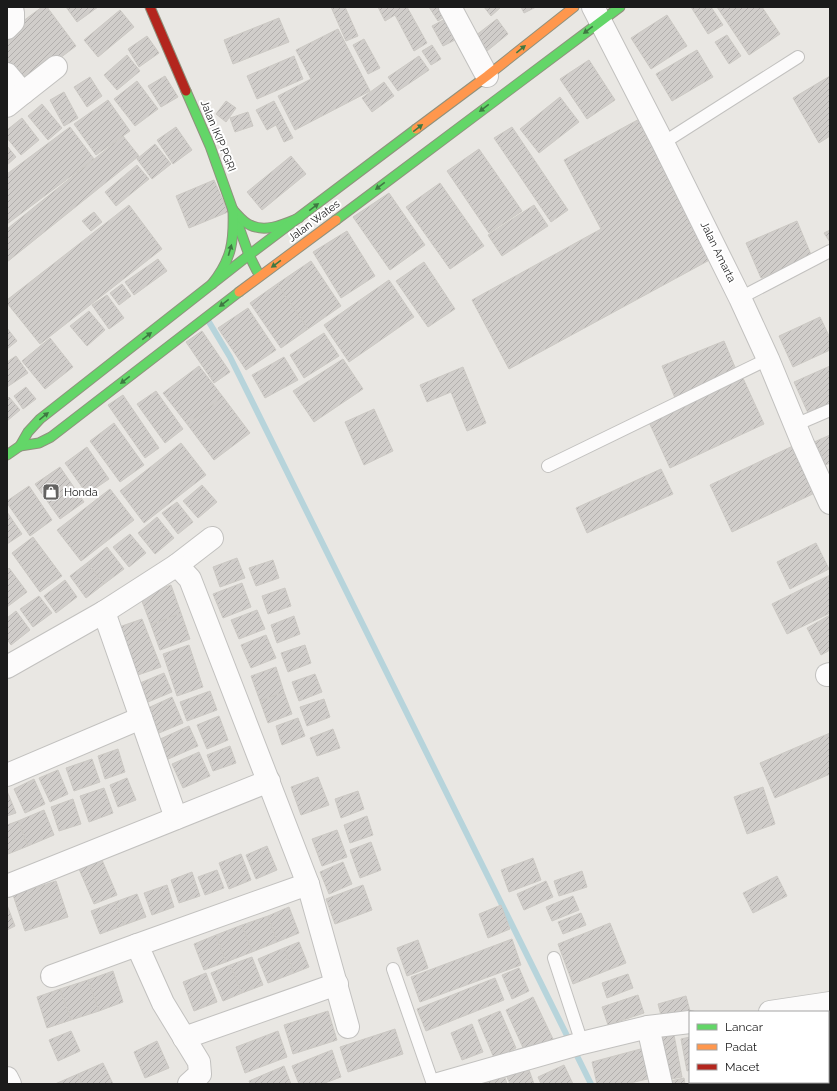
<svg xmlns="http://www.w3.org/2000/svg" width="837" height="1091" font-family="Raleway,sans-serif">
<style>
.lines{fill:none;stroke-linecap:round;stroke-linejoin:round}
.stream{stroke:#b7d4db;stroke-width:6}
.building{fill:url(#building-hatch);stroke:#ccc9c4}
.lane-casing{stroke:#c2c1bf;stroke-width:14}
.street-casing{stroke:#c2c1bf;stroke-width:24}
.fast-casing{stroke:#90917d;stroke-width:11}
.slow-casing{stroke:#90917d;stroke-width:11}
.jam-casing{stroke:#90917d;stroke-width:11}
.lane{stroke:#fcfbfb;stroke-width:12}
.street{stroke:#fcfbfb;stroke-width:22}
.fast{stroke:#63d668;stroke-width:9}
.slow{stroke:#ff974d;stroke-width:9}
.jam{stroke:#b3261e;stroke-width:9}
.oneway{fill:#3f7842}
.labels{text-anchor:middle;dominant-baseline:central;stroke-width:4;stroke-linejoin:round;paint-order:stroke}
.street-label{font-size:11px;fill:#1b1b1b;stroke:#fff}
.poi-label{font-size:11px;fill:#1b1b1b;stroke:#fff;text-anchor:start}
</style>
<defs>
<pattern id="building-hatch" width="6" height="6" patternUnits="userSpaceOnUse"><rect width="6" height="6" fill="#d0cdca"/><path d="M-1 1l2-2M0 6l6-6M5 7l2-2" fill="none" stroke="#b2afad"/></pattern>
</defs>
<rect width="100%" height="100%" fill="#e9e7e3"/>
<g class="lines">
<!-- stream -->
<path class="stream" d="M209,322L230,357L591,1084"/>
</g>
<!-- building -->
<g class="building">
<path d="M42,7H47L76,46L24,85L7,63V33Z"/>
<path d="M66,7H98L77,22Z"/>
<path d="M331,7H345L358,36L346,41Z"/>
<path d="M378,7H407L427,43L414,51L395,15L385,21Z"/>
<path d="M429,7H446L450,13L438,21Z"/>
<path d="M484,7H499L500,8L491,16Z"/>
<path d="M521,7H536L524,13Z"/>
<path d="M691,7H711L723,25L708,34Z"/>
<path d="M717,7H762L780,34L749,55Z"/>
<path d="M120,10L134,27L98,57L84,40Z"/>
<path d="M667,15L687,46L651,69L631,38Z"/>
<path d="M451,16L461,37L443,46L432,26Z"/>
<path d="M279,18L289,42L233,64L224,40Z"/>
<path d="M497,19L508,34L487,51L475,36Z"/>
<path d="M338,29L370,91L295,130L278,96L311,79L296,50Z"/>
<path d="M727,35L741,56L729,64L715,42Z"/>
<path d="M147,36L159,53L139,67L128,49Z"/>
<path d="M364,39L380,68L368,74L353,45Z"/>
<path d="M432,45L441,59L431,65L422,51Z"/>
<path d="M697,50L713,77L672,101L656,74Z"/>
<path d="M127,55L140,71L117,90L104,75Z"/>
<path d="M294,56L303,79L257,99L247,76Z"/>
<path d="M419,56L429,70L398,91L388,77Z"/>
<path d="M589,60L615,100L587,119L560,79Z"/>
<path d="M165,76L178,97L161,107L148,86Z"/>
<path d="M830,76V136L819,143L793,98Z"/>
<path d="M90,77L102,96L87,107L74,87Z"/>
<path d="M137,81L158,109L135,126L114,99Z"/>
<path d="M384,82L394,96L372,112L362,98Z"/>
<path d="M64,92L78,118L64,126L50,100Z"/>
<path d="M560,97L579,122L539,153L520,129Z"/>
<path d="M108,100L130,131L96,155L74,124Z"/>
<path d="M226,101L236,108L226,122L216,114Z"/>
<path d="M274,101L293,138L284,142L276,125L267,130L256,110Z"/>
<path d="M42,104L62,128L48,140L28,116Z"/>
<path d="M248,112L253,126L235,132L230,118Z"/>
<path d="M643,117L715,257L509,369L472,300L601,229L564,160Z"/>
<path d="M22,118L39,140L21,155L7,138V130Z"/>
<path d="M70,127L94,159L7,224V174Z"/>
<path d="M176,127L192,150L173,164L157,140Z"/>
<path d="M512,127L568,210L551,222L494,138Z"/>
<path d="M123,136L139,156L7,262V229Z"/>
<path d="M155,144L171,164L152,179L137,159Z"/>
<path d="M7,146L16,157L7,165Z"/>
<path d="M479,149L522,211L489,233L447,171Z"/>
<path d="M291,156L306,174L262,210L247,192Z"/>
<path d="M137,165L149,179L116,206L105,192Z"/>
<path d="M214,180L228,212L189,228L176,196Z"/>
<path d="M440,183L484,246L450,269L406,207Z"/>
<path d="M389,193L425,245L390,270L353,217Z"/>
<path d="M129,205L162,249L40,344L7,303V300Z"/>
<path d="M534,205L548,226L502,256L488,235Z"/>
<path d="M94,212L102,222L91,231L82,221Z"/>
<path d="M797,221L812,257L761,278L746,243Z"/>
<path d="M830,230V242L824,233Z"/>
<path d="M347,231L375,276L341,298L313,252Z"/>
<path d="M158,259L167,271L134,295L125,282Z"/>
<path d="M311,261L341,306L308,329L277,284Z"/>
<path d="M424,262L455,309L428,327L396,281Z"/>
<path d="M389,280L414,317L349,362L324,325Z"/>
<path d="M122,284L131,296L119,305L110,293Z"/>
<path d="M277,284L308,329L281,348L250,303Z"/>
<path d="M107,295L124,318L109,329L92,305Z"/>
<path d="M248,308L276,350L246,370L218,328Z"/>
<path d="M89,311L105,330L87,346L70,326Z"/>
<path d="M820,317L830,338V350L793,367L779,336Z"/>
<path d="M7,328L17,341L7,349Z"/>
<path d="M202,331L230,372L214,383L186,342Z"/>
<path d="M324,333L339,356L304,378L290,355Z"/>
<path d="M50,338L73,367L45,389L22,361Z"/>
<path d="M724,341L737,372L675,398L662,366Z"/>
<path d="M16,356L28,373L7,387V362Z"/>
<path d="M284,357L298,380L265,398L252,375Z"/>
<path d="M343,359L363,389L314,422L293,391Z"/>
<path d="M199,366L223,397L187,424L163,393Z"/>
<path d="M830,366V403L808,413L794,382Z"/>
<path d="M463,367L486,423L467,431L451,392L427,402L420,385Z"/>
<path d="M742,376L764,424L670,468L648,420Z"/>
<path d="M26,387L36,399L23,409L14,396Z"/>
<path d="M156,391L183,429L165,443L137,404Z"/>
<path d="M123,395L159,448L145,458L108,405Z"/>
<path d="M9,397L20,410L7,421V399Z"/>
<path d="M223,397L250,433L214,460L187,424Z"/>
<path d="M374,409L393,451L364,465L345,422Z"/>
<path d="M114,423L144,465L120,482L90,441Z"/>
<path d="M830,435V463L823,466L812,443Z"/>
<path d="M181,443L206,475L144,523L120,491Z"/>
<path d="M795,445L817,492L732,532L710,485Z"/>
<path d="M87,447L109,479L87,494L65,463Z"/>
<path d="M60,467L84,502L60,519L35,484Z"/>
<path d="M661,469L673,494L587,533L576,508Z"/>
<path d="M202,485L217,502L198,518L183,501Z"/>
<path d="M29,486L52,520L30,536L7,503V501Z"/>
<path d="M110,489L134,520L81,561L57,530Z"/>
<path d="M177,502L193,522L178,534L162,513Z"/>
<path d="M7,512L22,534L7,544Z"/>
<path d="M157,517L174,538L155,554L138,533Z"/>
<path d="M130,534L146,553L129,567L113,547Z"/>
<path d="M33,537L62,576L40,592L12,553Z"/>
<path d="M816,543L829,569L790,589L777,562Z"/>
<path d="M107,547L124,569L104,584L87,563Z"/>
<path d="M237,558L245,578L220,587L213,567Z"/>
<path d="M273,560L279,578L256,586L249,568Z"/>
<path d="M87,563L104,584L86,598L70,576Z"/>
<path d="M9,568L27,592L7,607V570Z"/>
<path d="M830,575V613L787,634L772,604Z"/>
<path d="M65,580L77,597L56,613L44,596Z"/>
<path d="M242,583L251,607L223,618L213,594Z"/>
<path d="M171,585L181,613L151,625L140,596Z"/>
<path d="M285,588L291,606L268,614L262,596Z"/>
<path d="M39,596L52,613L33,627L20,609Z"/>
<path d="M257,610L265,629L239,639L231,620Z"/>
<path d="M16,611L30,630L11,645L7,639V618Z"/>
<path d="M181,613L190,639L160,650L151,625Z"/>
<path d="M830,615V650L821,655L807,628Z"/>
<path d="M294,616L300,634L277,643L271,625Z"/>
<path d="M142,619L161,667L138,675L119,627Z"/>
<path d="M266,635L276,658L251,668L241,645Z"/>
<path d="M189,645L203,687L177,696L163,654Z"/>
<path d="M305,645L311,663L288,672L281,653Z"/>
<path d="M276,667L284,692L260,701L251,676Z"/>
<path d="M164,673L172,692L148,702L140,683Z"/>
<path d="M315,674L322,692L299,701L292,682Z"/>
<path d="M210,691L217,710L187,721L180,702Z"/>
<path d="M284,692L292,714L268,723L260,701Z"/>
<path d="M172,697L183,723L159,733L148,708Z"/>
<path d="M324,699L330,717L307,726L300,707Z"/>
<path d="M219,716L228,740L207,749L197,725Z"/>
<path d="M298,718L305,736L282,745L276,726Z"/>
<path d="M189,726L198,746L166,760L158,740Z"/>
<path d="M333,729L340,748L317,756L310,738Z"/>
<path d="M830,733V774L775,798L760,763Z"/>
<path d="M230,746L236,763L213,771L207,755Z"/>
<path d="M118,749L125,772L105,779L98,756Z"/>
<path d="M199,752L210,776L183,788L172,764Z"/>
<path d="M92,759L100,782L74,791L66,768Z"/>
<path d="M58,770L68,794L50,802L39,778Z"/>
<path d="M318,777L329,805L301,815L291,787Z"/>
<path d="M127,778L136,800L118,807L110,785Z"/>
<path d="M34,779L45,804L25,813L14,789Z"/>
<path d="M763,787L775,824L747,834L734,797Z"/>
<path d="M104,788L113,813L89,822L80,796Z"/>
<path d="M7,791L16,813L7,816Z"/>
<path d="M358,791L364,809L341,818L335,799Z"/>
<path d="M73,799L81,824L59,831L51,807Z"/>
<path d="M44,810L54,835L28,846L18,821Z"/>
<path d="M367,816L373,835L350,843L344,825Z"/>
<path d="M18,821L28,846L8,854L7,851V825Z"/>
<path d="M337,830L347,857L322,866L312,839Z"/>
<path d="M371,842L381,870L360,878L350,850Z"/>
<path d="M267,846L277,870L256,879L246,855Z"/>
<path d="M241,854L251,880L229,889L219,863Z"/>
<path d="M533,858L541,880L509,892L501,870Z"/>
<path d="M102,860L117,895L94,904L79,869Z"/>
<path d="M343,862L352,884L329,894L320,872Z"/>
<path d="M217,870L224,888L205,895L198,877Z"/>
<path d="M582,871L587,887L559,896L554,881Z"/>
<path d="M192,872L200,896L179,903L171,880Z"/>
<path d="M777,876L787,896L753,913L743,893Z"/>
<path d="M56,881L68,917L25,931L13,895Z"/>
<path d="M546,881L553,897L524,910L517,894Z"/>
<path d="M167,885L174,907L152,915L144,893Z"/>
<path d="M363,885L372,910L335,924L326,899Z"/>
<path d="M137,894L146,917L124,925L115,902Z"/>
<path d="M573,896L579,910L552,921L546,907Z"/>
<path d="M115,902L124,925L100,934L91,911Z"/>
<path d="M7,905L15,926L7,930Z"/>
<path d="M501,905L510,929L488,938L479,914Z"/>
<path d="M289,907L299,933L277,942L268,916Z"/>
<path d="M581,913L586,925L563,934L558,922Z"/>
<path d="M268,916L277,942L252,952L242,925Z"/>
<path d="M610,923L626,963L573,984L558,944Z"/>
<path d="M242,925L252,952L226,962L216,935Z"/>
<path d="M216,935L226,962L204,970L194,944Z"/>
<path d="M512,939L521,965L420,1002L411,977Z"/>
<path d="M418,940L428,968L407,976L397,948Z"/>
<path d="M299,942L309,967L294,973L284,948Z"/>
<path d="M284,948L294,973L268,983L258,959Z"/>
<path d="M252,957L263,985L242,993L230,965Z"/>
<path d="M230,965L242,993L223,1001L211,973Z"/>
<path d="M519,968L529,991L512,999L502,975Z"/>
<path d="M113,971L123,1002L99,1011L88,980Z"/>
<path d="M206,973L217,1002L194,1011L183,982Z"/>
<path d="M628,974L633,988L607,998L602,983Z"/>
<path d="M495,978L504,1000L426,1031L417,1009Z"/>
<path d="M88,980L99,1011L71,1020L60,989Z"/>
<path d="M60,989L71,1020L47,1028L37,997Z"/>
<path d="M638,995L644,1013L608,1025L602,1007Z"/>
<path d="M686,996L690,1011L662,1019L658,1004Z"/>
<path d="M533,997L553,1039L525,1052L506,1010Z"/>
<path d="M328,1011L337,1040L293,1054L284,1025Z"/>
<path d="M500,1011L516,1048L494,1058L478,1020Z"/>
<path d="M472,1024L483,1052L462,1060L451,1033Z"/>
<path d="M395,1029L403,1054L348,1072L340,1047Z"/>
<path d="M71,1031L80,1051L58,1061L49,1040Z"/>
<path d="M278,1031L287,1057L245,1073L236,1047Z"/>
<path d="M674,1035L682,1077L665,1080L657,1038Z"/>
<path d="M690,1037V1070L687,1071L681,1039Z"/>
<path d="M157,1041L169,1068L145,1078L134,1052Z"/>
<path d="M648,1047L656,1077L626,1084H597L592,1062Z"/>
<path d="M332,1050L341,1077L322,1084H299L292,1066Z"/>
<path d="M103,1063L113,1084H82L78,1074Z"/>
<path d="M564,1065L573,1084H541L538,1077Z"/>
<path d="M284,1066L291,1084H250L249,1081Z"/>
<path d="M528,1067L534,1084H510L506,1075Z"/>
<path d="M78,1074L82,1084H55Z"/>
<path d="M504,1074L507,1084H469Z"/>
<path d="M684,1078L685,1084H666V1082Z"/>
<path d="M691,1082H713V1084H692Z"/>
<path d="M755,1082H790L791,1084H756Z"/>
</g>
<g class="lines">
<!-- lane casing -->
<g class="lane-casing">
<g id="lane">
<path d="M663,143L798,57"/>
<path d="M740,298L830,251"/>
<path d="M795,425L830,410"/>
<path d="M548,466L768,359"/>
<path d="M554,958L582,1043"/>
<path d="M393,969L433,1084"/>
</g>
</g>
<!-- street casing -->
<g class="street-casing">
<g id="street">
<path d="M450,7L487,76"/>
<path d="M593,7L663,143L740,298L768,359L803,444L830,503"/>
<path d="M7,28L13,22V12L9,7"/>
<path d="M7,74L23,93L7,106"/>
<path d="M23,93L56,67"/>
<path d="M212,538L177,565L190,579L308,884L348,1027"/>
<path d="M104,612L176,818"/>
<path d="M7,667L104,612L177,565"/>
<path d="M827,675L830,674"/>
<path d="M7,775L141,718"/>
<path d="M7,886L269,781"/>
<path d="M52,976L137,945"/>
<path d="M770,1012L830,1003"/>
<path d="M648,1027L661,1084"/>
<path d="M828,1030L830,1038"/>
<path d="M184,1038L337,984"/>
<path d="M7,1078L10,1084"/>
<path d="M189,1084L200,1074L199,1062L163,1003L137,945L308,884"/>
<path d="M438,1084L582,1043L648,1027L690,1022"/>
<path d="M813,1084L820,1082"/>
</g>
</g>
<!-- fast casing -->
<g class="fast-casing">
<g id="fast">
<path d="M186,91L210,146L249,255L257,271"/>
<path d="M233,210C238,215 243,222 250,225C266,233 284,224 299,218"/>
<path d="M336,220L620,7"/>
<path d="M212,284C232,259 234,241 233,210"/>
<path d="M20,446L39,443L51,437L239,292"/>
<path d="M7,455L20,446L28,432L40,419L249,255L416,129"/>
</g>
</g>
<!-- slow casing -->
<g class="slow-casing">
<g id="slow">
<path d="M416,129L487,76L574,7"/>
<path d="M239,292L336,220"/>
</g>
</g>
<!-- jam casing -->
<g class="jam-casing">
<path id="jam" d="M150,7L186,91"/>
</g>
<!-- lane -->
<use href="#lane" class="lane"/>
<!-- street -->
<use href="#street" class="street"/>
<!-- fast -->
<use href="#fast" class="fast"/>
<!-- slow -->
<use href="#slow" class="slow"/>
<!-- jam -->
<use href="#jam" class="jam"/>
</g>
<!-- one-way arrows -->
<defs><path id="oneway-solid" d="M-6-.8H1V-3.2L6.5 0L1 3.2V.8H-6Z"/></defs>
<g class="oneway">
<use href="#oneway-solid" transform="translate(588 30) rotate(143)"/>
<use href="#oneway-solid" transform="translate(521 49) rotate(-39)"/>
<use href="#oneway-solid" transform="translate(484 108) rotate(143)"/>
<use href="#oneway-solid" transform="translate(418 128) rotate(-37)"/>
<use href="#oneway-solid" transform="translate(380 186) rotate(143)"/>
<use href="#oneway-solid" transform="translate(314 207) rotate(-37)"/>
<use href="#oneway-solid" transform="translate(230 250) rotate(-74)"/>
<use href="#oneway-solid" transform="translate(276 264) rotate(144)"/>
<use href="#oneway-solid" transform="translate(224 303) rotate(142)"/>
<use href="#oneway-solid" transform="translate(147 336) rotate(-38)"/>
<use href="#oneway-solid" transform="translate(125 380) rotate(142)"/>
<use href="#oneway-solid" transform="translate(44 416) rotate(-39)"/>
</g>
<!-- icons -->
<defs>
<g id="shop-square" transform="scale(0.9)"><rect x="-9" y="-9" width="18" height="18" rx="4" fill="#636261" stroke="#fff"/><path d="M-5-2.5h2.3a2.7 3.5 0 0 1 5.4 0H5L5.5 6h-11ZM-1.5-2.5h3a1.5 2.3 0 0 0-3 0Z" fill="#fff"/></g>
</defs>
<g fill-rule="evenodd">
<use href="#shop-square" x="51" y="492"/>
</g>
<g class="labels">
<!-- street labels -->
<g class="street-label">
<text transform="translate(218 136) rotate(68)">Jalan IKIP PGRI</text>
<text transform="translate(314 221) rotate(-37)">Jalan Wates</text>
<text transform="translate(718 252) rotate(64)">Jalan Amarta</text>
</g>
<!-- poi labels -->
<g class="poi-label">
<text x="64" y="492">Honda</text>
</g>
</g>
<!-- border -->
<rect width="837" height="1091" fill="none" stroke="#1b1b1b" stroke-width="16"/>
<!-- legend -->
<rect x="689" y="1011" width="140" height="72" fill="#ffffff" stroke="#a4a4a4"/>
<rect x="697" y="1024" width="20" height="6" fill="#63d668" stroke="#a4a4a4"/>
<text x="725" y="1031" font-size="12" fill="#1b1b1b">Lancar</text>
<rect x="697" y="1044" width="20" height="6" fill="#ff974d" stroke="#a4a4a4"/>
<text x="725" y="1051" font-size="12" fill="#1b1b1b">Padat</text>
<rect x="697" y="1064" width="20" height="6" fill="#b3261e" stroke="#a4a4a4"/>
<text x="725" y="1071" font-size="12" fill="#1b1b1b">Macet</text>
</svg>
